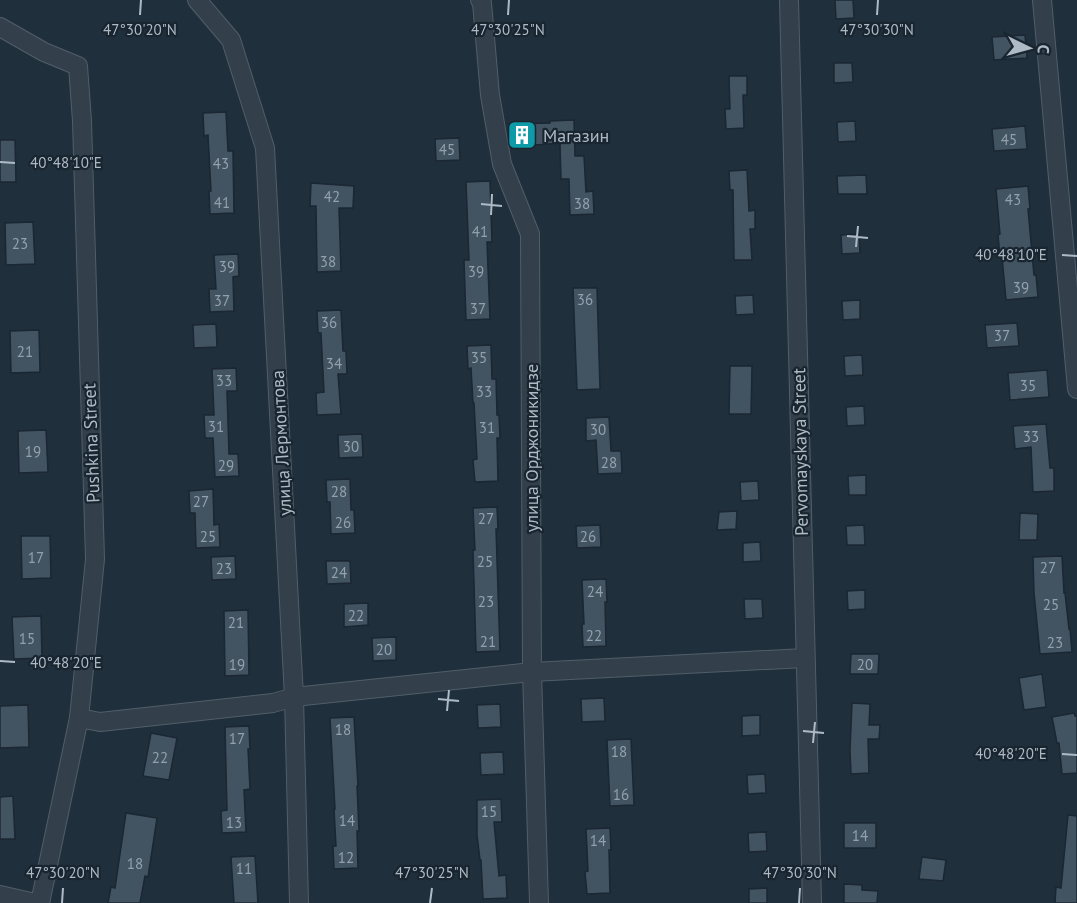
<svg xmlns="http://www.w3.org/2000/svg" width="1077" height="903" font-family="'PT Sans',sans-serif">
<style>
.building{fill:#425462;stroke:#1b2732;stroke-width:1.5}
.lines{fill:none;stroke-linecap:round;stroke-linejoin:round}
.minor-casing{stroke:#515e69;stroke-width:20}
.minor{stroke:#33404b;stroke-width:18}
.ticks{fill:none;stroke:#aebbc7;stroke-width:2}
.labels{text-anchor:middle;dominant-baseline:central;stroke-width:4.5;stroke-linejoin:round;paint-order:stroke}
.number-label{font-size:15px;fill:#93a1ae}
.poi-label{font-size:18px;fill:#aebbc7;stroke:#19252f;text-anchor:start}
.street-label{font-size:18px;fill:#aebbc7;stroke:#19252f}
.ticks-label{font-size:15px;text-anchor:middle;fill:#aebbc7;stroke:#19252f;stroke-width:4.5;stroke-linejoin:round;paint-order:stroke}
</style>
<rect width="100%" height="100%" fill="#1f2f3b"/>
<!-- building -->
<g class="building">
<path d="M835,0H853L854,18L836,19Z"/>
<path d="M1025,35L1027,58L994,60L992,37Z"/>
<path d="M834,63H852L853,82L834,83Z"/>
<path d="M729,76H747V95H743L744,128L726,129L725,109H730Z"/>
<path d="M226,112L228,151H233L234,213L210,214L209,191H211L208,135L204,136L203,113Z"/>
<path d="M574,120L575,156H584L586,192L593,191L594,214L570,215L569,179H561L560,143L510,147L509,124L550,123V121Z"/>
<path d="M855,121L856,141L838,142L837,122Z"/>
<path d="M1025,126L1027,149L994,151L992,129Z"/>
<path d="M459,138L460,160L436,161L435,139Z"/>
<path d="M0,140H15L16,182H0Z"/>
<path d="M747,170L749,211L755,210V229H750L752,260H734L733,190H730L729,171Z"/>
<path d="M866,175L867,194H838L837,176Z"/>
<path d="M490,181L492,242H487L490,319L466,320L464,260H469L466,182Z"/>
<path d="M311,183L354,186L353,208H339L341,271L317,272L316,206H310Z"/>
<path d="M1028,186L1030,209H1028L1034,275H1036L1038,297L1006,300L1002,257H1000L998,235L1000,234L996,189Z"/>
<path d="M33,222L35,264L6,265L5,223Z"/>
<path d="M859,234L860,253L842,254L841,235Z"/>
<path d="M238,254L239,276L233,277L234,311L210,312L209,289H216L214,255Z"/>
<path d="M573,288H597L600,389L577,390Z"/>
<path d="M753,295L754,314L736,315L735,296Z"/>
<path d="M860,300V319L843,320L842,301Z"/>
<path d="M341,310L343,351H346L347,374H338L341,414L317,415L316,393L324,392L321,333H318L317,311Z"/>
<path d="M1017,323L1019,346L987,348L985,325Z"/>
<path d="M216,324L217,347L194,348L193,325Z"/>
<path d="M39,330L40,372L11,373L10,331Z"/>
<path d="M491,345L492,379H496L497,415H499L500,438H497L498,481L475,482L473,460L477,459L474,403H473L471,368L468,369L467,346Z"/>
<path d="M862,355L863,375L845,376L844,356Z"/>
<path d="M730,366H752L751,414H729Z"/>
<path d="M236,368L237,391H227L229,454H238L239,476L215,477L213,438H205L204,415H214L212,369Z"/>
<path d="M1047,370L1049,397L1010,400L1008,373Z"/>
<path d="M864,406L865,425L847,426L846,407Z"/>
<path d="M609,417L611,451H621L622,473L598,474L596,440L586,441V418Z"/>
<path d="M1046,424L1050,468H1054V491L1033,492L1031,447L1015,449L1013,426Z"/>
<path d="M46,430L48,472L19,473L18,431Z"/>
<path d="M362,434L363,457L339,458L338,435Z"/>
<path d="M866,475V495H849L848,476Z"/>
<path d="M350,479L351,510H354L355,533L331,534L330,502H327L326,480Z"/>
<path d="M758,481L759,500L741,501L740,482Z"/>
<path d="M213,489L214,525L219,524L220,547L196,548L195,513H190L189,491Z"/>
<path d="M497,507L498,529H496L500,651L476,652L473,550H475L473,508Z"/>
<path d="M737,511L736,529L717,530L719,512Z"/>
<path d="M1020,513L1038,514L1037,540H1019Z"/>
<path d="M600,525L601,547L577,548L576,526Z"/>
<path d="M864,525L865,545H847L846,526Z"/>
<path d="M21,536H50L51,578L22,579Z"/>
<path d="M760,542L761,561L743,562V543Z"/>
<path d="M235,556L236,579L212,580L211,557Z"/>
<path d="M1062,556L1064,593H1065L1069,629H1070L1072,652L1040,654L1034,593L1033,557Z"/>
<path d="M326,561H350L351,583L327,584Z"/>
<path d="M606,579L607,602H605L606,646L583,647L582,624H584L582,580Z"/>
<path d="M865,590V609L848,610L847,591Z"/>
<path d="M744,599H762L763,618L745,619Z"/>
<path d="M368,603V625L344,627V604Z"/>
<path d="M248,610L249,675L225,676L224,611Z"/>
<path d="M41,616L42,658L14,659L12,617Z"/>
<path d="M396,637V660L373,661L372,638Z"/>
<path d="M851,654H879L878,674H850Z"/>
<path d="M1042,674L1046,707L1024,710L1019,678Z"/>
<path d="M604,698L605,721L582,722L581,699Z"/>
<path d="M852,703L870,704L869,725H880L879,739H868L869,773L851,774L850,750Z"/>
<path d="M500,704L501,727L478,728L477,705Z"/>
<path d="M28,705L29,747L0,748V706Z"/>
<path d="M1074,713L1075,716H1077V773L1062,774L1059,743H1057L1052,717Z"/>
<path d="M760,715V735L742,736V716Z"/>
<path d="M354,717L358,786H357L359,831H357L358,868L334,869L333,846H336L334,809H335L330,718Z"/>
<path d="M249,726L250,749H248L250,789L244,790L246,832L222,833L221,811L227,810L225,727Z"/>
<path d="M151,733L177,738L169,780L143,776Z"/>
<path d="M631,739L634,805L610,806L607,740Z"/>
<path d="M503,752L504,774L481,775L480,753Z"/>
<path d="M765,774L766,793L748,794L747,775Z"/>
<path d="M13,796L15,839H0V797Z"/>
<path d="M501,799L502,822H494L499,876L506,875L507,898L483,899L481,860H480L477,835V800Z"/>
<path d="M126,813L157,818L148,877L145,876L140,903H108L111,887L115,888Z"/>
<path d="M1068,815L1077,816V903H1055L1056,887L1061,888Z"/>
<rect x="844" y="823" width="32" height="25"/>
<path d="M610,828L611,850H609L610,893L587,894L585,872L588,871L586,829Z"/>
<path d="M766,832L767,851L749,852L748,833Z"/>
<path d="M255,856L258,903H234L231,857Z"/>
<path d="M922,857L946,860L943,881L919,879Z"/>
<path d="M844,884L862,885V890L878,891L877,903H844Z"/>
<path d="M767,888V903H749V889Z"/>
</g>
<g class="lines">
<!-- minor casing -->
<g class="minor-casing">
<g id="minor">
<path d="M197,0L231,40L265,148L294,697L299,903"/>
<path d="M480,0L482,3L490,95L502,164L530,234L532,672L539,903"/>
<path d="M789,0L812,903"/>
<path d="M1042,0L1077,389"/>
<path d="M0,27L44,52L78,66L82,121L95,559L79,718L40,903"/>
<path d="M79,718L100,722L273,703L294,697L532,672L805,658"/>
<path d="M0,895L35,903"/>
</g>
</g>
<!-- minor -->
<use href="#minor" class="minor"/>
</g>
<!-- ticks -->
<path class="ticks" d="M140,15L141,0M508,15L509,0M877,15L878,0M0,162L15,163M481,204L502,206M491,215L492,194M847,236L868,238M856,247L858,226M1062,255L1077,256M0,661L15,662M438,699L459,701M447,711L449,690M803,731L824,733M813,743L815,722M1062,754L1077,755M62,903L63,888M430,903L432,888M799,903L800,888"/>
<!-- icons -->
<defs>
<g id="building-square" transform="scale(1.5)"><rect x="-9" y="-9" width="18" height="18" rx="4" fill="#0f9aa8" stroke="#19252f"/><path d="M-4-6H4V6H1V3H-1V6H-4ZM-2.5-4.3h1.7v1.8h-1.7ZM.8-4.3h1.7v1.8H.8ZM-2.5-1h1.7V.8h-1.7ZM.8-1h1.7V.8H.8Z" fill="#fff"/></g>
</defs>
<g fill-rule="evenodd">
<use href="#building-square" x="522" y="135"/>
</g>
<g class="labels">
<!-- number labels -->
<g class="number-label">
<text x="1009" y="139">45</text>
<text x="447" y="149">45</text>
<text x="221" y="163">43</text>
<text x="332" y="196">42</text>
<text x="1013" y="199">43</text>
<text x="222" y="202">41</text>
<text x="582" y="203">38</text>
<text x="480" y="231">41</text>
<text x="20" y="243">23</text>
<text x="328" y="261">38</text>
<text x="227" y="266">39</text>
<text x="476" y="271">39</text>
<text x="1021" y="287">39</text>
<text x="585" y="299">36</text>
<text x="222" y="300">37</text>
<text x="478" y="308">37</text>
<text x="329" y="322">36</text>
<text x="1002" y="335">37</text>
<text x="25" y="351">21</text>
<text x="479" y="357">35</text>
<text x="334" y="363">34</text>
<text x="224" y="380">33</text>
<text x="1028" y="385">35</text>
<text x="484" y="391">33</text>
<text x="216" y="426">31</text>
<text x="487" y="427">31</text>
<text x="598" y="429">30</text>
<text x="1031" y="436">33</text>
<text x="351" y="446">30</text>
<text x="33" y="451">19</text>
<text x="609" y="462">28</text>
<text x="226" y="465">29</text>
<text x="339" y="491">28</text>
<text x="201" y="501">27</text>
<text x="486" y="518">27</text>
<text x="343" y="522">26</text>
<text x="208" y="536">25</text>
<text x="588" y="536">26</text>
<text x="36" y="557">17</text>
<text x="485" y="561">25</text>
<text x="1048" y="567">27</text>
<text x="224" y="568">23</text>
<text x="339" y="572">24</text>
<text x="595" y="591">24</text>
<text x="486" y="601">23</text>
<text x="1051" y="604">25</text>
<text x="356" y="615">22</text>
<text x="236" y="622">21</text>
<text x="594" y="635">22</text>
<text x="27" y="638">15</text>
<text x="488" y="641">21</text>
<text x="1055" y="642">23</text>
<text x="384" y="649">20</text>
<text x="237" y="664">19</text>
<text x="865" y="664">20</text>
<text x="343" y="729">18</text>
<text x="237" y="738">17</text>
<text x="619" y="751">18</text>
<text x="160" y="757">22</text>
<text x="621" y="794">16</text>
<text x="489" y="811">15</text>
<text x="347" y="820">14</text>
<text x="234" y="822">13</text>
<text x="860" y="835">14</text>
<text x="598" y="840">14</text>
<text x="346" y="857">12</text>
<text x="135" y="863">18</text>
<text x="244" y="868">11</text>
</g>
<!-- poi labels -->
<g class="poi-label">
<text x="543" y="135">Магазин</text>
</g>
<!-- street labels -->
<g class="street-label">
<text transform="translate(91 443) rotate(-92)">Pushkina Street</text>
<text transform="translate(281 443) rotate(-93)">улица Лермонтова</text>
<text transform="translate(531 448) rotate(-90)">улица Орджоникидзе</text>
<text transform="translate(800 452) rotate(-91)">Pervomayskaya Street</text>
</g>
</g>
<g class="ticks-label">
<text x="140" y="35">47°30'20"N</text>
<text x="508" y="35">47°30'25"N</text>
<text x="877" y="35">47°30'30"N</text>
<text x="66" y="168">40°48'10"E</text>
<text x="1011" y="260">40°48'10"E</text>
<text x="66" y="668">40°48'20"E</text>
<text x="1011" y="759">40°48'20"E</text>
<text x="63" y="878">47°30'20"N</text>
<text x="432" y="878">47°30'25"N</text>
<text x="800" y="878">47°30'30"N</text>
</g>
<!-- north arrow -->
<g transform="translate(1029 48) rotate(95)" stroke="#19252f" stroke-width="4.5" paint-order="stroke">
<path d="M0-4.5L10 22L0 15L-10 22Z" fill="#aebbc7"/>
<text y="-9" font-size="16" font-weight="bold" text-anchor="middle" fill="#aebbc7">С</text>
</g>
</svg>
